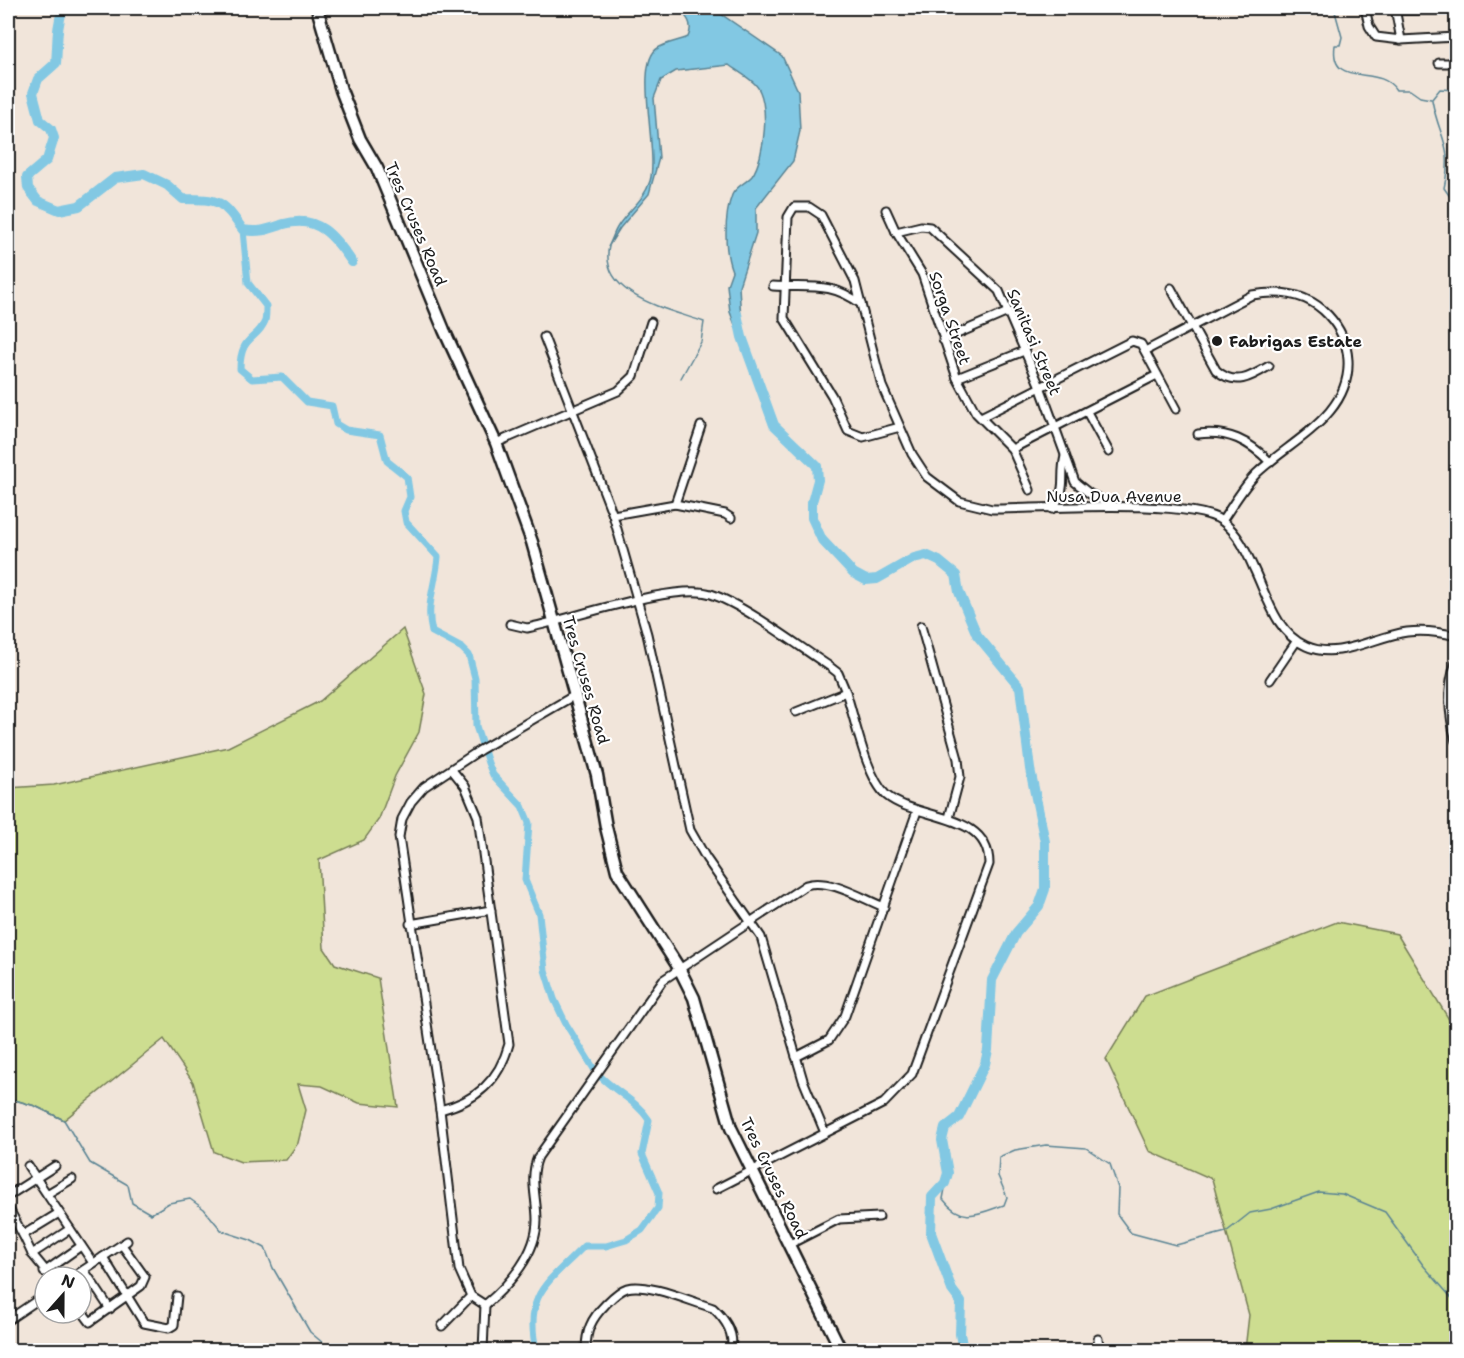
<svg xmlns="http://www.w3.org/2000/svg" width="1464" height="1358" font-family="'Shantell Sans',sans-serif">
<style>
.green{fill:#cddd90;stroke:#747c56;stroke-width:1.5}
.water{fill:#82c8e3;stroke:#598393;stroke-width:1.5}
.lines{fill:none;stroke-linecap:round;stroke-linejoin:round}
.stream{stroke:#598393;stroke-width:1.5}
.canal{stroke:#82c8e3;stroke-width:7}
.river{stroke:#82c8e3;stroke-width:10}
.street-casing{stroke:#1c1c1c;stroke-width:11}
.secondary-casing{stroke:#1c1c1c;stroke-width:15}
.street{stroke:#fff;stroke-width:7}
.secondary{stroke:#fff;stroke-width:10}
.poi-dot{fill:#1c1c1c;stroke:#fff;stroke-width:2}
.labels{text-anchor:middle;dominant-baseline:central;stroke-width:4.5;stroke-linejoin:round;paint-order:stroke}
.street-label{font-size:16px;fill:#1c1c1c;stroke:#fff}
.poi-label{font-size:16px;font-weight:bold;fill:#1c1c1c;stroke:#fff;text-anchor:start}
</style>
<rect width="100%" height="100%" fill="#f1e5da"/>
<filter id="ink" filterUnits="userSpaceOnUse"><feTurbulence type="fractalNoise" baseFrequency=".0167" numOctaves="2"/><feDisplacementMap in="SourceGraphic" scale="12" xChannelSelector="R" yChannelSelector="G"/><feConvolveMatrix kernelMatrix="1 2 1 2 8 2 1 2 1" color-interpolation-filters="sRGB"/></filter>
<g filter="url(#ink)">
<!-- green -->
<g class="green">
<path d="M403,629L426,694L419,732L395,776L379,819L364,840L319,860L324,948L335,964L378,978L398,1107L359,1103L322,1086L298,1084L306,1110L298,1143L286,1160L241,1162L214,1152L193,1082L164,1039L64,1120L35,1106L8,1098V788L54,785L228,747L320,701Z"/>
<path d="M1337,922L1397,934L1456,1031V1350H1245L1249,1315L1212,1179L1149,1151L1106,1059L1145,996Z"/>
</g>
<!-- water -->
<path class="water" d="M678,8H712L782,56L798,91L800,131L793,161L756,208V233L739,286L742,337L774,425L730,312L727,285L732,271C724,251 724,216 732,195C736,186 746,183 752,176C765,158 771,100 755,84C748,77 737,71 729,65L676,71L661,80L654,98L659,158L649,194L620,228L608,247C612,240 614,232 618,226C628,210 644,201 650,181C659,151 633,63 658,48C666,43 679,41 688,37C694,24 687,17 678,8Z"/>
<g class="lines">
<!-- stream -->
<g class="stream">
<path d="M1334,8L1342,37L1340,45H1335C1329,90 1379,63 1396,90H1410L1420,97L1431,99"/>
<path d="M1432,99L1440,89L1456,90"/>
<path d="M1432,100C1439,139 1454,145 1444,188L1456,205"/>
<path d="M609,246C598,296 669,309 704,322L701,342L681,378"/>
<path d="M8,1098L35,1106L64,1120L90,1163L128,1185L132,1203L151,1214L169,1203L190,1199L204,1209L222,1231L250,1240L265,1248L273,1268L310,1332L331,1350"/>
<path d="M948,1173L943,1199C962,1224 978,1214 1004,1205L1007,1197L998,1176L999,1157L1015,1150L1046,1145L1086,1148L1110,1164L1118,1188L1117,1214L1131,1233L1176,1245L1226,1232L1250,1213L1271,1209L1319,1192L1342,1194L1385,1212L1423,1265L1456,1303"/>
</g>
<!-- canal -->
<g class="canal">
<path d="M243,230L248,283L266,306C266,310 266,317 265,321C257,341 240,335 240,369L252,379L282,377L307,402L332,406L336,424L346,430L380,435L387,461L407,477L410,497L404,511L406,522L438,557C436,584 425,605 432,632L462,648L469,655L475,678L476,726L488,763L493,775L522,806L529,823L525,880L539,914L545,970L554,999L566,1024L594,1069"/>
<path d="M536,1350C524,1293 547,1284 584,1246H606L626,1240L642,1230L658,1208L659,1193L642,1154L649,1120C637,1101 617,1093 600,1076"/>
</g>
<!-- river -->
<g class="river">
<path d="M63,8C56,29 58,41 56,63L38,79L33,93L40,120L51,129L54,138L47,160L27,177L28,188L38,201L59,210L79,206L115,178L144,174L167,185L183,199C220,199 222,200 243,230C260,233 269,229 284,224C318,214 335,237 352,262"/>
<path d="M737,314L742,337L774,425L817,466L818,480L812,502V518L822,540L853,573L866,580L877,579L914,558L926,555L939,561L956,575L959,592L977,635L1020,687L1030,769L1045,842V889L1039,906L1016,933L992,980L988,1050L985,1064L959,1117L945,1128L942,1140L948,1173L945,1183L932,1197L931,1233L952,1290L961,1302L960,1334L963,1350"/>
</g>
<!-- street casing -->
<g class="street-casing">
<g id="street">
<path d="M1365,8L1369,26L1376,37L1401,40L1456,37"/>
<path d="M1395,8L1401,40"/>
<path d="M1396,10H1456"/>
<path d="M1439,63H1456"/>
<path d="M886,210L896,232L922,274L957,378L976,413L1012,449L1030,490"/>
<path d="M896,232L921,226L930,227L999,291L1041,389L1075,482L1090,494L1113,506"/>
<path d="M773,286C809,288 831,281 861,304"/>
<path d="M1171,288L1216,370C1235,387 1251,377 1269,366"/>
<path d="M544,337L613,515L647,634L690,830L706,858L761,937L803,1080L825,1133"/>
<path d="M943,340L1008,312"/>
<path d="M1145,351L1252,295C1280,290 1308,293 1328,315C1340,328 1347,342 1348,360C1351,415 1292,440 1257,473C1243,487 1233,505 1222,521"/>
<path d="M957,378L1024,351"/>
<path d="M1087,412L1109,452"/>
<path d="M981,417L1132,341L1141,344L1176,409"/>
<path d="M900,427L863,437L848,431L832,396L784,318L788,217L794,207H809L821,215L855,281L882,386L912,454L927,477L959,501L992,509C1038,509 1190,498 1222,521C1238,533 1246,551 1254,569C1267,596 1276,633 1306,646C1338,661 1375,636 1407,632C1424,630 1440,632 1456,636"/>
<path d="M1198,434C1228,430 1249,441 1270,462"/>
<path d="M496,443L618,391L634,376L651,322"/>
<path d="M1012,449L1157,375"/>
<path d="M675,504L701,426"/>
<path d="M1052,509C1069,486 1059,480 1065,456"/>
<path d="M613,515L675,504L725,514L731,518"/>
<path d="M510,624L527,628C568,620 676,582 711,594C746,606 797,645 829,666L838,673L846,692"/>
<path d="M921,626L958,759L960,777L949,818"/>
<path d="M1456,662C1446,689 1449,714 1456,741"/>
<path d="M1270,680L1296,642"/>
<path d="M575,695L480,750L424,787L411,802L402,819L399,837L440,1110L459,1269L471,1296L485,1305C510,1284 537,1253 537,1220C537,1198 529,1178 538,1157L663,980L806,885C830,878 861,898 884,907"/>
<path d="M410,924L491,910"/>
<path d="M796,1057L829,1040L845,1016L917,811"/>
<path d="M440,1110C476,1101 499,1081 509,1044L478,817L465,786L452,770"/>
<path d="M28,1166L93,1263"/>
<path d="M716,1189L884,1103L912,1074L989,864C989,811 917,821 886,795C866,776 855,719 846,692L796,712"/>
<path d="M47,1194L72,1179"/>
<path d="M8,1196L55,1166"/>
<path d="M8,1207L23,1235"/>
<path d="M790,1244L839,1219L879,1217"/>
<path d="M32,1254L70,1229"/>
<path d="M103,1257L144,1323L169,1328L174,1325L177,1296"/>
<path d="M84,1270L110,1309"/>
<path d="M44,1272L81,1246"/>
<path d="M51,1277L32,1254L23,1235L59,1213"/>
<path d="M73,1277L127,1241"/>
<path d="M81,1310L90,1322L141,1286L145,1277L122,1245"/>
<path d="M8,1320L45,1295"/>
<path d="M442,1326L471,1296"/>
<path d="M1098,1339L1100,1350"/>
<path d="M483,1350L485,1305"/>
<path d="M586,1350C586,1331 591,1319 605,1305C611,1299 618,1291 627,1288C647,1282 692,1302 713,1308C725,1319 735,1333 731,1350"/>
</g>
</g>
<!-- secondary casing -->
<g class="secondary-casing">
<path id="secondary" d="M317,8L341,90L360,139L377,168L444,330L496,443L532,542L597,775L606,827L617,871L679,968L694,998L731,1128L841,1350"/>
</g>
<!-- street -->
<use href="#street" class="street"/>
<!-- secondary -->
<use href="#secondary" class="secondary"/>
</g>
</g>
<!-- markers -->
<circle class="poi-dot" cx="1217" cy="341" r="6"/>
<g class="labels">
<!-- street labels -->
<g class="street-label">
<text transform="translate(416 224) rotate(67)">Tres Cruses Road</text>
<text transform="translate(950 318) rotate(71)">Sorga Street</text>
<text transform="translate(1034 342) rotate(67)">Sanitasi Street</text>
<text x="1114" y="496">Nusa Dua Avenue</text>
<text transform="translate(586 680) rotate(74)">Tres Cruses Road</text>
<text transform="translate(774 1178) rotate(64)">Tres Cruses Road</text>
</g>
<!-- poi labels -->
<g class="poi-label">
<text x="1229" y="341">Fabrigas Estate</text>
</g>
</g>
<!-- margin -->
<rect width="1464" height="1358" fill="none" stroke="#fff" stroke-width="30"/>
<rect x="15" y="15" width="1434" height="1328" fill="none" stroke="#1c1c1c" stroke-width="2" filter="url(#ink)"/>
<!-- north arrow -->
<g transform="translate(63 1295) rotate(21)"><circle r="28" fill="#ffffff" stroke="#a4a4a4" stroke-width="1.5"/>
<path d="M0-4.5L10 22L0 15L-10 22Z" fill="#1c1c1c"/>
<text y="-9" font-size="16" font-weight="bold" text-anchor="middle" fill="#1c1c1c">N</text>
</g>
</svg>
